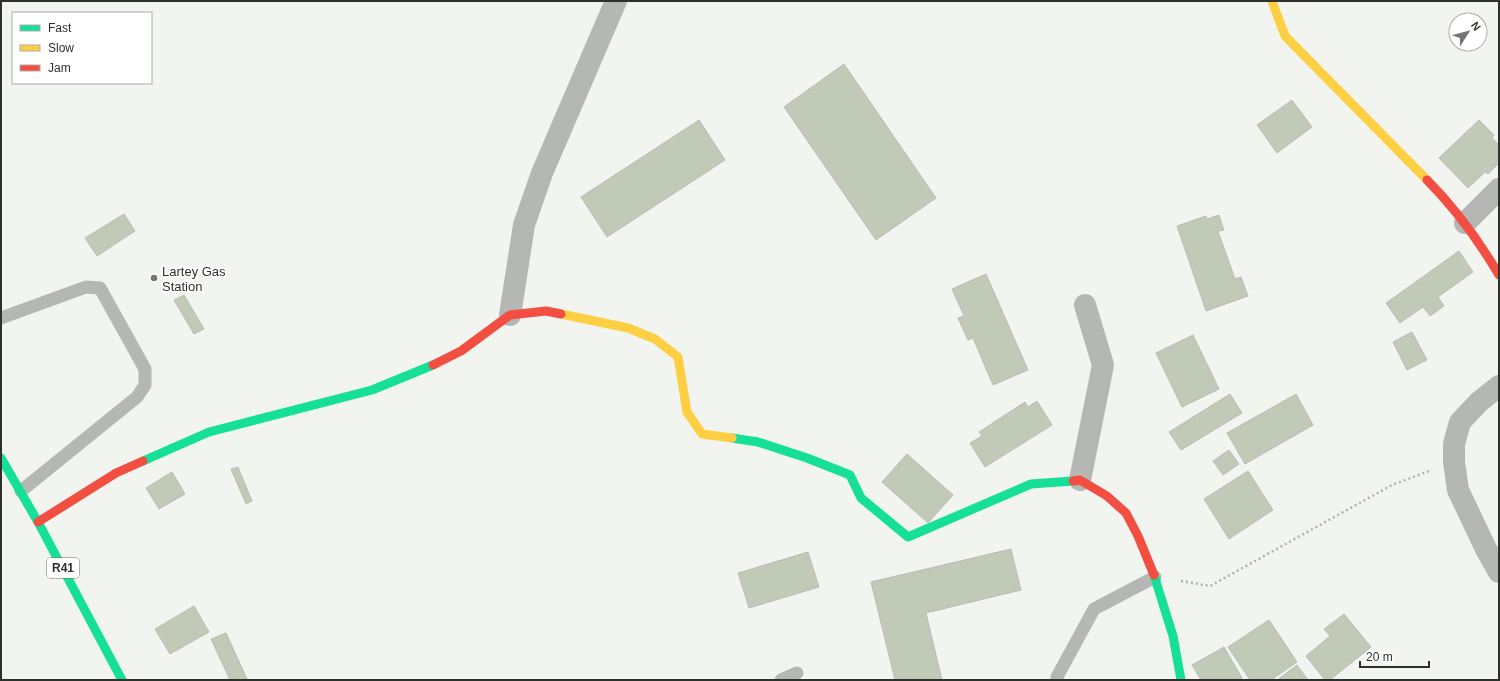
<svg xmlns="http://www.w3.org/2000/svg" width="1500" height="681" font-family="Helvetica,sans-serif">
<style>
.building{fill:#c1cab7;stroke:#babcb9}
.lines{fill:none;stroke-linecap:round;stroke-linejoin:round}
.path{stroke:#b0b1ae;stroke-width:2.5;stroke-dasharray:2 3;stroke-linecap:butt}
.lane{stroke:#b5b7b4;stroke-width:13}
.street{stroke:#b5b7b4;stroke-width:22}
.fast{stroke:#16e098;stroke-width:9}
.slow{stroke:#ffcf43;stroke-width:9}
.jam{stroke:#f24e42;stroke-width:9}
.poi-dot{fill:#727571;stroke:#fff;stroke-width:1.5}
.labels{text-anchor:middle;dominant-baseline:central;stroke-width:3.5;stroke-linejoin:round;paint-order:stroke}
.shield{fill:#fff;stroke:#6d6e6c;stroke-width:1}
.shield-label{font-size:12px;font-weight:bold;fill:#2e302d}
.poi-label{font-size:13px;fill:#2e302d;stroke:#fff;text-anchor:start}
</style>
<rect width="100%" height="100%" fill="#f1f4ef"/>
<!-- building -->
<g class="building">
<path d="M844,64L936,198L876,240L784,107Z"/>
<path d="M1292,100L1312,127L1277,153L1257,125Z"/>
<path d="M699,120L725,160L607,237L581,197Z"/>
<path d="M1479,120L1494,135L1492,138L1499,145V163L1488,174L1485,172L1468,188L1439,158Z"/>
<path d="M124,214L135,231L97,256L85,238Z"/>
<path d="M1219,215L1224,230L1218,231L1235,279L1241,277L1248,296L1206,311L1177,226L1206,216L1207,219Z"/>
<path d="M1459,251L1473,272L1438,297L1444,306L1430,316L1423,307L1400,323L1386,303Z"/>
<path d="M986,274L1028,370L993,385L973,338L968,340L958,318L964,316L952,289Z"/>
<path d="M184,295L204,329L194,334L174,300Z"/>
<path d="M1412,332L1427,360L1407,370L1393,342Z"/>
<path d="M1193,335L1219,389L1182,407L1156,353Z"/>
<path d="M1230,394L1242,413L1181,450L1169,432Z"/>
<path d="M1296,394L1313,425L1245,464L1227,433Z"/>
<path d="M1037,401L1052,425L985,467L970,443L982,436L979,432L1025,402L1028,407Z"/>
<path d="M1229,450L1239,464L1223,475L1213,461Z"/>
<path d="M907,454L953,495L928,523L882,482Z"/>
<path d="M238,467L252,501L246,504L231,469Z"/>
<path d="M1248,471L1273,510L1229,539L1204,499Z"/>
<path d="M172,472L185,494L159,509L146,488Z"/>
<path d="M1011,549L1021,590L926,613L942,680H895L871,582Z"/>
<path d="M808,552L819,587L749,608L738,573Z"/>
<path d="M194,606L209,632L170,654L155,629Z"/>
<path d="M1344,614L1371,647L1330,680H1325L1306,656L1330,636L1324,629Z"/>
<path d="M1269,620L1297,662L1271,680H1250L1228,647Z"/>
<path d="M226,633L247,679L245,680H230L211,639Z"/>
<path d="M1224,647L1242,678L1239,680H1201L1192,665Z"/>
<path d="M1297,665L1308,680H1277Z"/>
</g>
<g class="lines">
<!-- path -->
<path class="path" d="M1181,581L1210,586L1392,485L1432,470"/>
<!-- lane -->
<g class="lane">
<path d="M1,318L86,287L100,288L145,369V385L137,397L21,491"/>
<path d="M1057,677L1094,609L1155,577"/>
<path d="M781,680L797,673"/>
</g>
<!-- street -->
<g class="street">
<path d="M1465,223L1499,189"/>
<path d="M510,315L524,225L542,173L616,1"/>
<path d="M1499,386L1479,402L1460,422L1454,444V462L1458,490L1486,549L1499,572"/>
<path d="M1080,480L1103,365L1085,305"/>
</g>
<!-- fast -->
<g class="fast">
<path d="M732,438L758,442L807,458L850,475L861,498L908,537L1031,484L1073,481"/>
<path d="M1,458L38,522L122,680"/>
<path d="M143,461L209,432L372,390L433,365"/>
<path d="M1154,575L1173,636L1181,680"/>
</g>
<!-- slow -->
<g class="slow">
<path d="M1272,1L1285,36L1427,180"/>
<path d="M561,314L628,328L655,339L678,357L687,412L702,434L732,438"/>
</g>
<!-- jam -->
<g class="jam">
<path d="M1427,180C1455,208 1479,241 1499,275"/>
<path d="M433,365L461,351L510,315L546,311L561,314"/>
<path d="M1073,481L1080,480L1107,496L1126,513L1138,536L1154,575"/>
<path d="M38,522L116,473L143,461"/>
</g>
</g>
<!-- markers -->
<circle class="poi-dot" cx="154" cy="278" r="4"/>
<g class="labels">
<!-- shield labels -->
<rect class="shield" x="47" y="558" width="32" height="20" rx="3"/>
<g class="shield-label">
<text x="63" y="568">R41</text>
</g>
<!-- poi labels -->
<g class="poi-label">
<text x="162" y="271">Lartey Gas<tspan x="162" dy="15">Station</tspan></text>
</g>
</g>
<!-- border -->
<rect width="1500" height="681" fill="none" stroke="#2e302d" stroke-width="4"/>
<!-- legend -->
<rect x="12" y="12" width="140" height="72" fill="#ffffff" stroke="#abacab"/>
<rect x="20" y="25" width="20" height="6" fill="#16e098" stroke="#abacab"/>
<text x="48" y="32" font-size="12" fill="#2e302d">Fast</text>
<rect x="20" y="45" width="20" height="6" fill="#ffcf43" stroke="#abacab"/>
<text x="48" y="52" font-size="12" fill="#2e302d">Slow</text>
<rect x="20" y="65" width="20" height="6" fill="#f24e42" stroke="#abacab"/>
<text x="48" y="72" font-size="12" fill="#2e302d">Jam</text>
<!-- north arrow -->
<g transform="translate(1468 32) rotate(54)"><circle r="19" fill="#ffffff" stroke="#abacab"/>
<path d="M0-3L7 15L0 10L-7 15Z" fill="#727571"/>
<text y="-6" font-size="11" font-weight="bold" text-anchor="middle" fill="#2e302d">N</text>
</g>
<!-- scale -->
<path d="M1360 661v6h69v-6" fill="none" stroke="#2e302d" stroke-width="2"/>
<text x="1366" y="661" font-size="12" fill="#2e302d" stroke="#ffffff" stroke-width="3" paint-order="stroke">20 m</text>
</svg>
